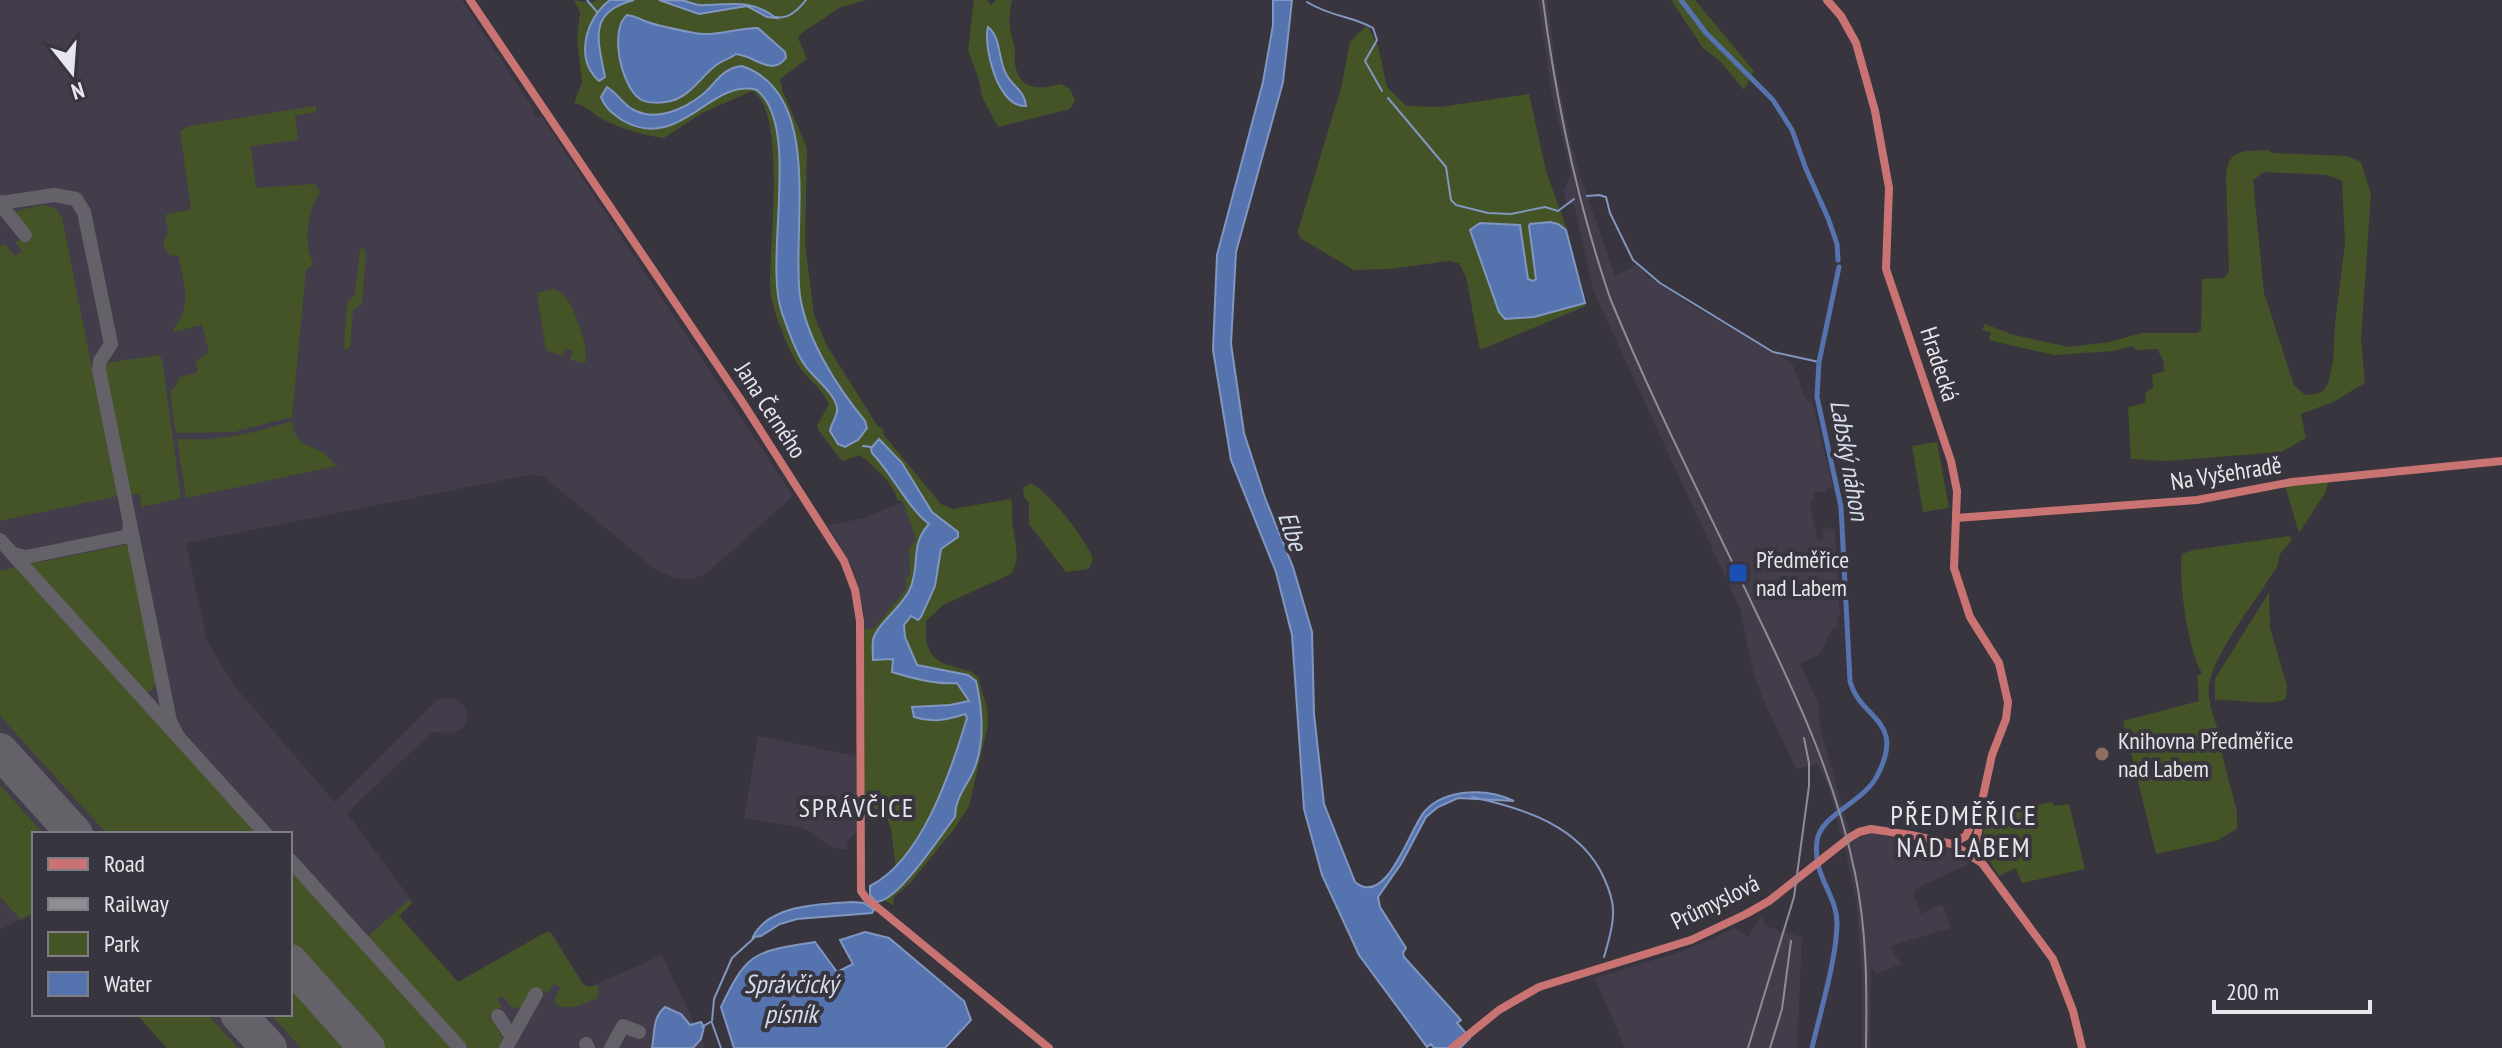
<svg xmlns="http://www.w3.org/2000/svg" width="2502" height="1048" font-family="'PT Sans Narrow',sans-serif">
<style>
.built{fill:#423c4b}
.green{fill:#445427;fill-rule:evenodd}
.water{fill:#5573ae;stroke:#8196c1;stroke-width:2}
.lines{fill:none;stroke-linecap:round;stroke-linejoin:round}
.stream{stroke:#8196c1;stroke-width:2}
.canal{stroke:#5573ae;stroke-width:5}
.taxiway{stroke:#646169;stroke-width:14}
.runway{stroke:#646169;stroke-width:36}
.secondary{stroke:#c97472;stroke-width:8}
.rail{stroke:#8f8d94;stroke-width:2}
.transit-dot{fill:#1a4fb4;stroke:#38353e;stroke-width:3}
.education-dot{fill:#8d6e63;stroke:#38353e;stroke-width:3}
.labels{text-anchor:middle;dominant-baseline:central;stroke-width:8;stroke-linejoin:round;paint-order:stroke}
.street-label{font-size:24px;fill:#e8e6ec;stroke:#38353e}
.poi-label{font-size:24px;fill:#e8e6ec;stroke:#38353e;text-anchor:start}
.water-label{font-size:26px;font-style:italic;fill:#d4ddee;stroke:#38353e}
.neighbourhood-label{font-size:26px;letter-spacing:2px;fill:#e8e6ec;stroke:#38353e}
.quarter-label{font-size:28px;letter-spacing:2px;fill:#e8e6ec;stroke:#38353e}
</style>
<rect width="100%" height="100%" fill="#38353e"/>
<!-- built -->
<g class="built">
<path d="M0,0H462L533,108V116L542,117L793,496L706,574L691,579L674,578L656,570L543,476L529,475L186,543L207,641L236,688L335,802L438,699L453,698L466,707L467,722L461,730L451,733L432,732L347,813L413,902L399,916L458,982L546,932L553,934L583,984L589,987L662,955L706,1048H172L141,1014H290V834H34V912L0,930Z"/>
<path d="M1538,0H1547L1557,76L1569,133L1579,172L1615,276L1636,265L1646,275L1692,306L1783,357L1792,363L1807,402L1812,401L1833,488L1826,489V492H1814L1815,500H1812L1810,505L1818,540L1824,539L1822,530L1825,529V525L1829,529H1835L1840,617L1837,618V628L1832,629L1820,654L1800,664L1818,703L1820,728L1852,840L1872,833L1948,848L1963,856L1969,864L1917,888L1913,893L1921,914L1942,904L1951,928L1890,946L1901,964L1876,974L1871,966L1870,1048H1862V966L1856,901L1846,853L1828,785L1817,764L1796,769L1763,699L1753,671L1740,609L1593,290L1574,204L1567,205L1563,191L1571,174L1552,96Z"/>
<path d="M903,502L916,539L909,549L910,576L906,589L873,628L864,629L863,607L852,567L828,525L864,518Z"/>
<path d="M758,736L856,756L857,832L848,840L847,850L830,847L813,833L799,827L744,818Z"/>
<path d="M1762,916L1765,926L1802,937L1797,1048H1625L1595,978L1683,951L1735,928L1748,936Z"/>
</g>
<!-- green -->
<g class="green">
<path d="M574,0L591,3L597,0H866L839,8L802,33L798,38L807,59L780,79L783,92L807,148L805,243L814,315L826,344L877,425L884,430L883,434L941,504L952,509L1011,499C1013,508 1011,517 1013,527C1015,543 1021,559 1011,574L943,605L926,621V642L932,655L942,663L972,672L978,677L987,708L988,725L969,806L955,828L911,882L894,897L893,905L873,894L896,870L891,828L885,813L865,804L864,629L874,628L906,589V577L910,576L909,549L916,539L903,502L897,500C896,485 872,465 860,455L842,461L819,431L817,426L829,404C822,387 808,380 799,366C788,350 770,305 770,286C769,248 787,109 752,91L702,113L664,138C641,135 622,129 602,119C592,113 585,105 574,103L582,82L577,39L580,13ZM628,15C636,16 638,18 645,21C653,25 685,32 694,33C716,36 736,28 757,28L785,52L786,58C770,77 757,56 736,54C729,59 721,61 715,66C700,78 690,96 671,101C665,102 652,104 646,102C622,95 610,29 628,15Z"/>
<path d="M974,0H987L991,5L996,0H1012C1008,18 1009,27 1014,45C1016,51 1014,58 1015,64C1020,92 1042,89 1061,84L1070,89L1075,101L1070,109L998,127L982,97L979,80L968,50Z"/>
<path d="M1671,0H1695L1754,71L1744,90L1720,61L1703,48Z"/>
<path d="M1367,25L1378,46L1387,87L1406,106L1440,107L1529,94L1546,171L1566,227L1586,306L1480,350L1466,277L1459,263L1449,261L1389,269L1354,270L1300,238L1298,231L1341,88L1350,42Z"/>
<path d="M316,106V112L295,116L298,140L251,146L256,188L315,184L320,192C310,205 306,231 308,248C309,256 313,258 312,266L306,270L292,417L234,432L179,433L175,429L170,390H173L180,377L196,373L198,369L195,362L209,352L202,325L174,332V328C192,306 184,282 178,255L170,256L163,245L168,231L165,215L191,209L180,131L189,126Z"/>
<path d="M2268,150L2272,153L2347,156L2361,162L2371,194L2361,339L2365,383L2333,402L2301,414L2306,438L2281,452L2165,461L2131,459L2128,407L2145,403L2146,392L2153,388L2152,375L2164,371L2163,360L2157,349L2136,350L2132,346L2113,351L2054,355L1989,340L1991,332L1982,330L1985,324L2014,335L2069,347L2110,342L2141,333H2197L2201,330L2202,279L2224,278L2229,272L2226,174C2230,147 2244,152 2268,150ZM2264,172L2328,175L2342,181L2345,243L2335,325L2333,362L2328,384L2322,392L2309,395L2304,394L2294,385L2264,293L2253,180Z"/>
<path d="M42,205L55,208L62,217C80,310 99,403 118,496L0,521V246L5,244L15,256L22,251L16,243L27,232L17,219V211Z"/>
<path d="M360,248L365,249L366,256L362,304L353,310L350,348L344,350L347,303L355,295Z"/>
<path d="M553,289C557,291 561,291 564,295C574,307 590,349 585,363L570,360L573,351L566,349L562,356L546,350L537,293Z"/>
<path d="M158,355L162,359L181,498L142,507L139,494L131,495L105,370L108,363C124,359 140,359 158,355Z"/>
<path d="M292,421C296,446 304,442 322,452C327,455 332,462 337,466L186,498L177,439C218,441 253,434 292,421Z"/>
<path d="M1937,442L1949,508L1923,512L1912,446Z"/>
<path d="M2329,481L2325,493L2299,533L2285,486Z"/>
<path d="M1031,483C1049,492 1086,539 1093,559L1089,569L1066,572L1029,524V503L1024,497L1023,488Z"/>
<path d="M2290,536L2292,540L2280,554L2277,567C2258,597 2215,652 2209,684C2206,702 2218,727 2222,744L2220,746L2237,812V829L2216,841L2156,854L2123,721L2199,701L2197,676L2202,673C2188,651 2178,580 2182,554L2193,550Z"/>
<path d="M128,544L157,682L151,691L146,692L30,564Z"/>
<path d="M16,567L242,817L257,834H107L0,716V571Z"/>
<path d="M2269,592L2270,628L2287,686L2286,698C2272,708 2235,698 2215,700V679Z"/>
<path d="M0,785L44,834H34V913L21,920L0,897Z"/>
<path d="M2052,802L2054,806L2069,804L2085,869L2022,883L2016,868L1999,876C1983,851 1980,844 1986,814Z"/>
<path d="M290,870L452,1048H301L270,1014H290Z"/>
<path d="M408,901L413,902L399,916L458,982L546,932H550L583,984L589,987L598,985V998L575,1007H561L554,1002L560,987L553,984L548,993L535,987L526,1004L520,1008L511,1007L502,996L497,999L502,1007L489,1016L502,1036L501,1048H468L367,937Z"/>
<path d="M136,1014H207L238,1048H167Z"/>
</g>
<!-- water -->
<g class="water">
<path d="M610,0H634C587,12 598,40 605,77L599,81C574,58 586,18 610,0Z"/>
<path d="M659,0C667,0 677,0 685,1C692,3 696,6 704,5C735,4 753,0 776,18L767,17L747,6L699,14Z"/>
<path d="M1273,0H1292L1283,82L1236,252L1231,344L1244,433L1265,498L1293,567L1312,632L1314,714L1324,804L1355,882C1387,909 1410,827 1425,811C1446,788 1488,788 1514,801L1458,798L1438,807L1426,817L1401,864L1378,897L1380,907L1406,948L1403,953L1404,957L1461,1020L1457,1023L1470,1038L1460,1048H1434L1431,1044L1427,1047L1359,955L1322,875L1304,809L1292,635L1276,572L1231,460L1213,350L1217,255L1263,82L1273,25Z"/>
<path d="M627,15C636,16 637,18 645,21C653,25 684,31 694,33C716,37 736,28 758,28L785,52L786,58C771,77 756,56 736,54C729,59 721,61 715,66C700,78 690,96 671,101C663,103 647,104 640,99C621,86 609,30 627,15Z"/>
<path d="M988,27C1001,37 998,59 1006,74C1012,86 1025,91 1026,106C998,108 983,48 988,27Z"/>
<path d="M742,66C825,94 791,230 800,296C807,340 837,387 865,421L867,428L858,440L845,447L838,444L830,431C831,423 838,416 837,408C834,391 813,378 804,364C794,349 788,329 782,313C763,259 802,128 757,90C711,77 679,154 622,120C612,113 605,108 601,97L607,87C619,94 623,106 636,111C658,121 684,109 702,95C716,84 721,68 742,66Z"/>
<path d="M1550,222L1558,224L1566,230L1585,303L1534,317L1505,319L1499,312L1470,230L1480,223L1520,225L1528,279L1533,281L1536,279L1529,226L1530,224Z"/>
<path d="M879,439L902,463L932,512L958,532V537L941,549L935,586L921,617L918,620L911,616L904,625L905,637L917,665L968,675L976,681C983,712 986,747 971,776C963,791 955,800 955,817C940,836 898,902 876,902L870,895V886C922,860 951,771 967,718L965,714C947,720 932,723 914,717L912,707L950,705L969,701L957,683C936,685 911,678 892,672L893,659L873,660C873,654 872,646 873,640C876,625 903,606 910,589C921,564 909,546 929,524C908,508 893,475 872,453L871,448Z"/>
<path d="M853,902L864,903L874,910L872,913L797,919L780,924L761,936L753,937C769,904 822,904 853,902Z"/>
<path d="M865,932L889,938L964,1001L971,1020L945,1048H734L721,1007C748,950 755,952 815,942L837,972L853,964L840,940Z"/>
<path d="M665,1007L681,1014L690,1025L701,1022L704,1027L701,1039L693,1048H652C655,1033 652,1018 665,1007Z"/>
</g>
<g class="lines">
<!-- stream -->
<g class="stream">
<path d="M587,0L597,12"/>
<path d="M1307,2C1331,17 1352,16 1373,28L1377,40L1365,61L1382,91"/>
<path d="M776,17C788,20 799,9 806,0"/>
<path d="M1388,98L1446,167L1451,200L1456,205L1488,213L1511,214L1545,207L1558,211L1574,199"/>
<path d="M1587,196L1599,195L1606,197L1610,213L1633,260L1660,283L1773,352L1819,362"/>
<path d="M863,446L872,447"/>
<path d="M1472,797C1523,808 1581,826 1604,878C1609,889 1614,902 1613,914C1613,928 1608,943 1604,957"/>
<path d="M712,1023L721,1048"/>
<path d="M702,1027L712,1021L714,999L732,958L754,938"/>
</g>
<!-- canal -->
<g class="canal">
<path d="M1681,0L1706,33L1773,100L1792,130L1806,169L1828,218L1837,244L1838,260"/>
<path d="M1812,1048C1820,1013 1837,957 1837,923C1837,894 1812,876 1817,841C1820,815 1864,802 1877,776C1907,719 1860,720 1850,681L1841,507L1817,397L1819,362L1839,267"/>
</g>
<!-- taxiway -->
<g class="taxiway">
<path d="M3,202L5,210L25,235"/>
<path d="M0,203L54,195L76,199L84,212L111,344L100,361L99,370L170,721L177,735"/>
<path d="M0,540L266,834"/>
<path d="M13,554L26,557L124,537L129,533L130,525"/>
<path d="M290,860L460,1048"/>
<path d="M498,1016L512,1037"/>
<path d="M586,1044L588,1048"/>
<path d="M506,1048L536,994"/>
<path d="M611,1048L623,1026L639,1032"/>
</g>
<!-- runway -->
<g class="runway">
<path d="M0,751L75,834"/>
<path d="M290,962L367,1048"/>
<path d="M238,1014L269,1048"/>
</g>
<!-- secondary -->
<g class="secondary">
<path d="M470,0L741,400L844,561L855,590L860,621L861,891L866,898L1049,1048"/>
<path d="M1827,0L1841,16L1856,43L1875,111L1889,188L1886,269L1951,461L1957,491L1954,568L1970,617L1999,663L2008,702L2006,719L1992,755L1982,801L1977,839L1982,863"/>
<path d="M1956,518L2197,500L2292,482L2502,461"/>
<path d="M1952,844L1966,836L1977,811"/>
<path d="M1452,1048L1499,1010L1539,987L1691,940L1746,914L1769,901L1849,838L1859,832L1871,829L1911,835L1952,844L1982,863L2053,959L2073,1011L2082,1048"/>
</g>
<!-- rail -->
<g class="rail">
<path d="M1543,0C1556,101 1577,201 1610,298C1654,405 1707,508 1756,612C1797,697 1836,780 1855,873C1867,931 1867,989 1866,1048"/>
<path d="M1748,1048L1794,897L1809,786V763L1804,738"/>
<path d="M1770,1048L1782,1009L1791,941"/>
</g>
</g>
<!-- markers -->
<rect class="transit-dot" x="1728" y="563" width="20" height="20" rx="4"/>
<circle class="education-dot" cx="2102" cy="754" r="8"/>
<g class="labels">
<!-- street labels -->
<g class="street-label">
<text transform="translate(1940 364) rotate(72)">Hradecká</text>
<text transform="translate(771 410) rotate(57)">Jana Černého</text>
<text transform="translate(2226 473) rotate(-9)">Na Vyšehradě</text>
<text transform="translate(1715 902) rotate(-26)">Průmyslová</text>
</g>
<!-- poi labels -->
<g class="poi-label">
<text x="1756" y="559">Předměřice<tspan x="1756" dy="28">nad Labem</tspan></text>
<text x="2118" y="740">Knihovna Předměřice<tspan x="2118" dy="28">nad Labem</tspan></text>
</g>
<!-- water labels -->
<g class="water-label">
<text transform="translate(1850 460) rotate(80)">Labský náhon</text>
<text transform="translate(1293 531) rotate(71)">Elbe</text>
<text x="791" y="983">Správčický<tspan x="791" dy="30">písník</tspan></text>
</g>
<!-- neighbourhood labels -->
<g class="neighbourhood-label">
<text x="857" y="807">SPRÁVČICE</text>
</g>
<!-- quarter labels -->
<g class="quarter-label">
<text x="1964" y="814">PŘEDMĚŘICE<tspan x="1964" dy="32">NAD LABEM</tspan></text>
</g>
</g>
<!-- legend -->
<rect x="32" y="832" width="260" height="184" fill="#38353e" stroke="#7e7c84" stroke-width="2"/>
<rect x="48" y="858" width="40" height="12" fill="#c97472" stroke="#7e7c84" stroke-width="2"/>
<text x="104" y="872" font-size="24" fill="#e8e6ec">Road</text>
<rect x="48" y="898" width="40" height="12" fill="#8f8d94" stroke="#7e7c84" stroke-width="2"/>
<text x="104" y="912" font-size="24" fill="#e8e6ec">Railway</text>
<rect x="48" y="932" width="40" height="24" fill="#445427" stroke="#7e7c84" stroke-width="2"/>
<text x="104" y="952" font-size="24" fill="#e8e6ec">Park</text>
<rect x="48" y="972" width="40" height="24" fill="#5573ae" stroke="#7e7c84" stroke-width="2"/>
<text x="104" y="992" font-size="24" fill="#e8e6ec">Water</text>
<!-- north arrow -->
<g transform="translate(72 72) rotate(163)" stroke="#38353e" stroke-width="6" paint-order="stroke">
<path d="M0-6L14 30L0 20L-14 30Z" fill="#e8e6ec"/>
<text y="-12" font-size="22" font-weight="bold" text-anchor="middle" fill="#e8e6ec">N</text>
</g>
<!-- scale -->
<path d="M2214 1000v12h156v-12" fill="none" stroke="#e8e6ec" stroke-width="4"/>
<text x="2226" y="1000" font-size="24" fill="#e8e6ec" stroke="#38353e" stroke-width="6" paint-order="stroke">200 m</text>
</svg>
